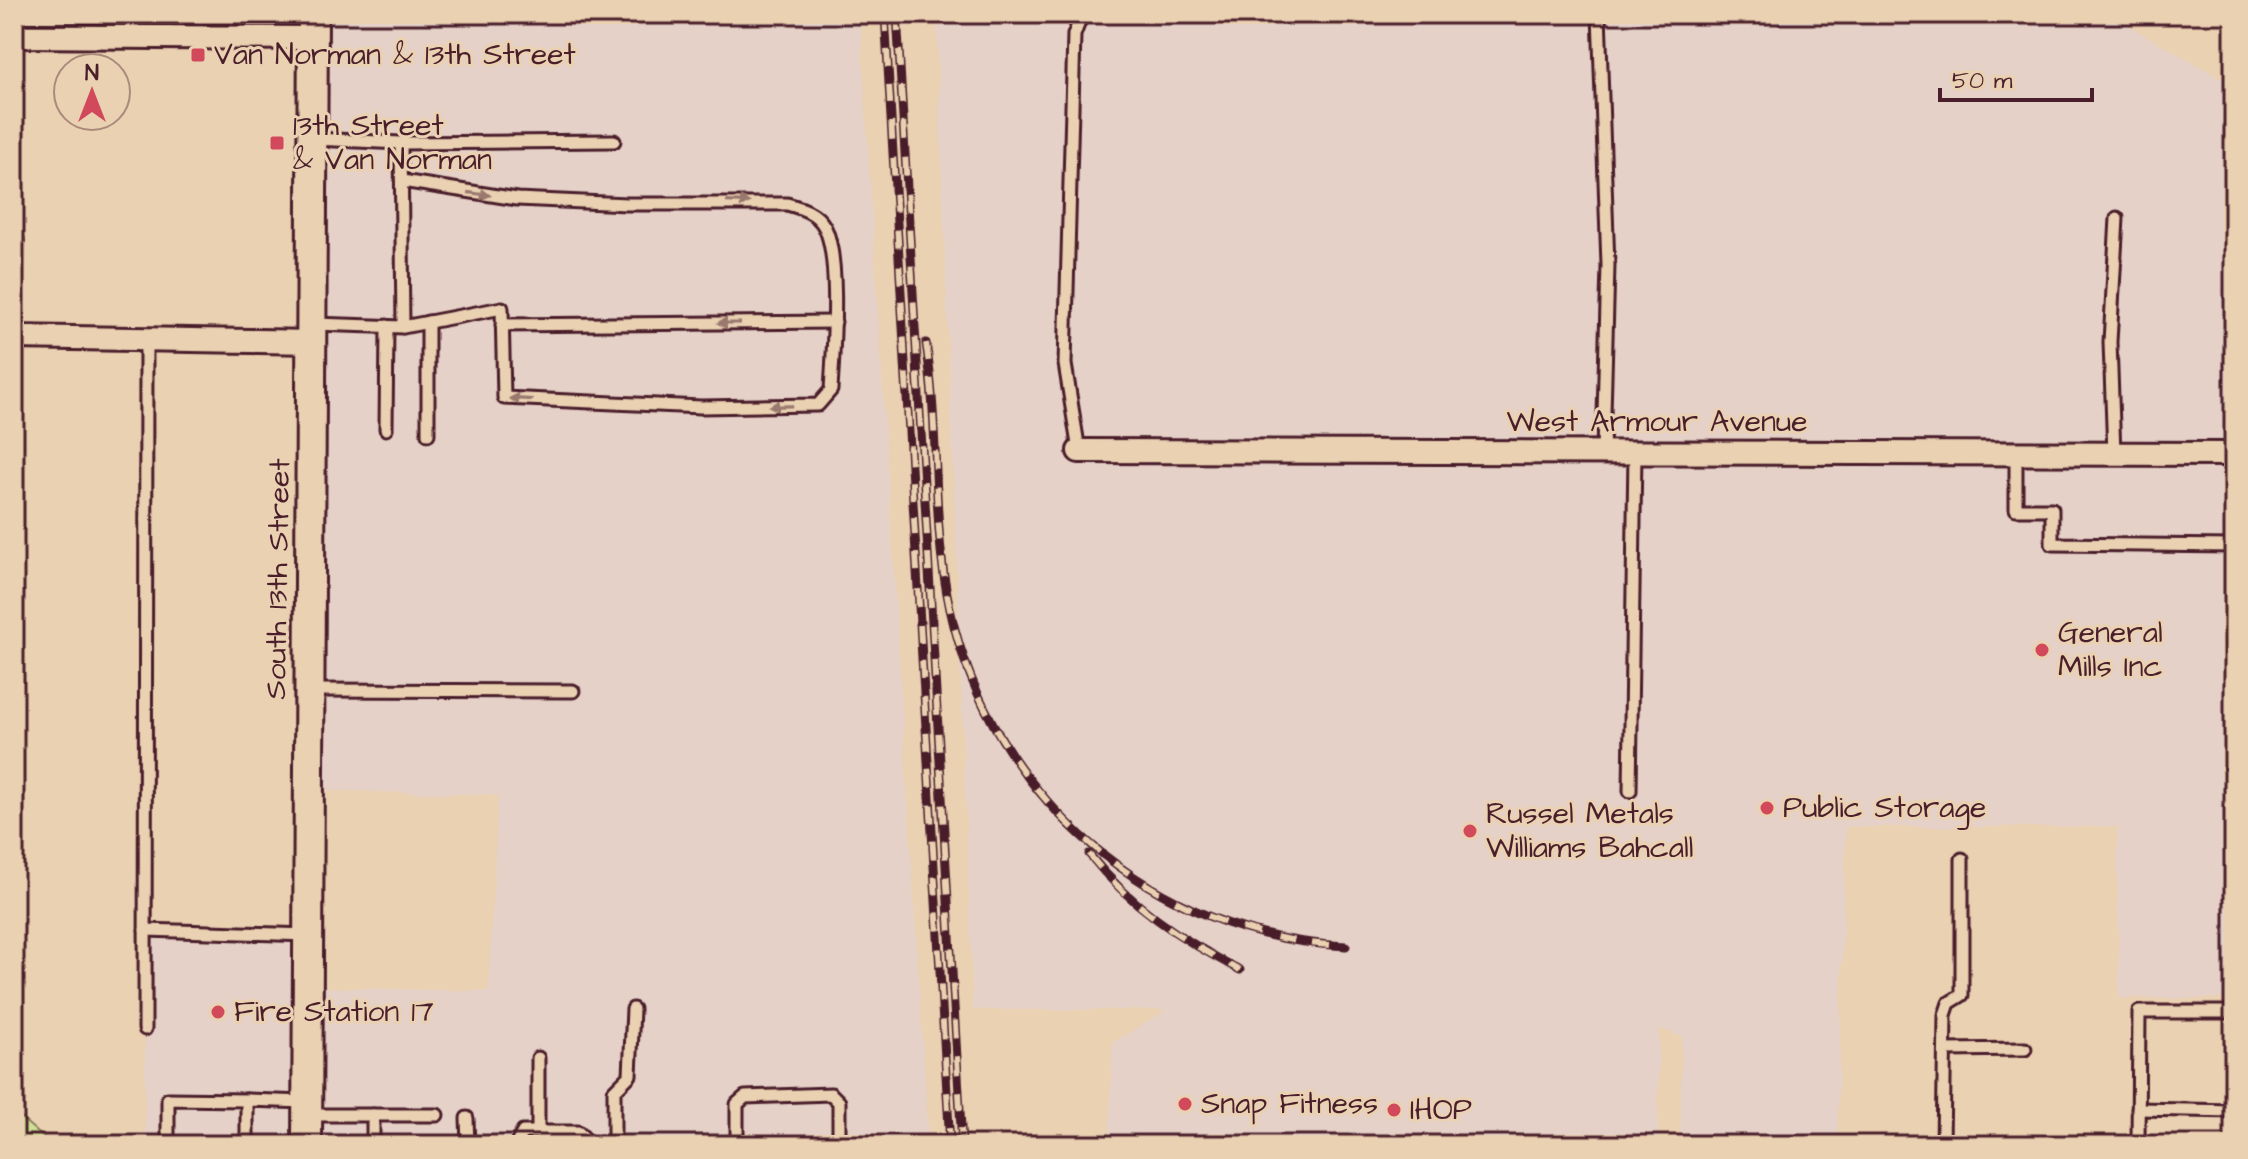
<svg xmlns="http://www.w3.org/2000/svg" width="2248" height="1159" font-family="'Architects Daughter',sans-serif">
<style>
.built{fill:#e5d1c7}
.green{fill:#cee095;stroke:#8c8060;stroke-width:2}
.lines{fill:none;stroke-linecap:round;stroke-linejoin:round}
.stream{stroke:#6d8c96;stroke-width:6}
.service-casing{stroke:#4a1f2b;stroke-width:17}
.minor-casing{stroke:#4a1f2b;stroke-width:28}
.tertiary-casing{stroke:#4a1f2b;stroke-width:34}
.service{stroke:#ead1b2;stroke-width:11}
.minor{stroke:#ead1b2;stroke-width:22}
.tertiary{stroke:#ead1b2;stroke-width:28}
.rail-casing{stroke:#4a1f2b;stroke-width:9}
.rail{stroke:#ead1b2;stroke-width:6;stroke-dasharray:18;stroke-linecap:butt}
.oneway{fill:#9a786e}
.poi-dot{fill:#d1495b;stroke:#ead1b2;stroke-width:3}
.labels{text-anchor:middle;dominant-baseline:central;stroke-width:6;stroke-linejoin:round;paint-order:stroke}
.poi-label{font-size:30px;fill:#4a1f2b;stroke:#ead1b2;text-anchor:start}
.street-label{font-size:30px;fill:#4a1f2b;stroke:#ead1b2}
</style>
<rect width="100%" height="100%" fill="#ead1b2"/>
<filter id="ink" filterUnits="userSpaceOnUse"><feTurbulence type="fractalNoise" baseFrequency=".0125" numOctaves="2"/><feDisplacementMap in="SourceGraphic" scale="16" xChannelSelector="R" yChannelSelector="G"/><feConvolveMatrix kernelMatrix="1 2 1 2 8 2 1 2 1" color-interpolation-filters="sRGB"/></filter>
<g filter="url(#ink)">
<!-- built -->
<g class="built">
<path d="M313,14H860L929,1145H145V930H310L309,987L488,991L498,795L310,790Z"/>
<path d="M936,14H2109L2234,86V999L2119,998L2117,827H1846L1837,1145H1680L1682,1036L1659,1029L1658,1145H1109L1112,1043L1167,1010H973Z"/>
</g>
<!-- green -->
<path class="green" d="M14,1112L52,1145H14Z"/>
<g class="lines">
<!-- stream -->
<path class="stream" d="M2226,14L2234,19"/>
<!-- service casing -->
<g class="service-casing">
<g id="service">
<path d="M1599,14L1608,265L1603,452"/>
<path d="M133,37V14"/>
<path d="M314,139L401,143L614,141"/>
<path d="M402,181L517,199L627,204H787C801,208 816,212 824,226C841,256 833,353 831,390L818,405L701,407L504,398L502,308L403,327"/>
<path d="M428,322V434"/>
<path d="M314,324L403,327L401,143"/>
<path d="M502,325L835,322"/>
<path d="M15,337L17,240"/>
<path d="M386,429L387,326"/>
<path d="M1079,451L1065,364L1074,35L1082,14"/>
<path d="M2016,453V509H2052V544L2234,546"/>
<path d="M2114,454L2110,342L2117,218"/>
<path d="M311,690L573,691"/>
<path d="M1630,791L1635,452"/>
<path d="M145,930L309,935"/>
<path d="M145,1029L146,339"/>
<path d="M1945,1050L2025,1049"/>
<path d="M2138,1109L2234,1111"/>
<path d="M308,1115H437"/>
<path d="M373,1115V1145"/>
<path d="M467,1118L468,1145"/>
<path d="M538,1132V1058"/>
<path d="M168,1145V1099L247,1100"/>
<path d="M247,1145V1100L306,1102"/>
<path d="M516,1145L523,1132H578L586,1140V1145"/>
<path d="M614,1145V1091L630,1075L633,1009"/>
<path d="M737,1145V1104L745,1097L831,1094L839,1102V1145"/>
<path d="M1943,1145L1945,1015L1949,1003L1962,995V859"/>
<path d="M2138,1145L2139,1012H2234"/>
</g>
</g>
<!-- minor casing -->
<g class="minor-casing">
<g id="minor">
<path d="M14,36L313,38"/>
<path d="M14,337L314,342"/>
<path d="M1079,451L2234,454"/>
</g>
</g>
<!-- tertiary casing -->
<g class="tertiary-casing">
<path id="tertiary" d="M307,1145L313,14"/>
</g>
<!-- service -->
<use href="#service" class="service"/>
<!-- minor -->
<use href="#minor" class="minor"/>
<!-- tertiary -->
<use href="#tertiary" class="tertiary"/>
<!-- rail casing -->
<g class="rail-casing">
<g id="rail">
<path d="M885,14L950,1145"/>
<path d="M897,14L962,1145"/>
<path d="M926,343C940,431 931,522 950,609C991,797 1155,938 1346,946"/>
<path d="M1089,854C1130,906 1182,940 1240,970"/>
</g>
</g>
<!-- rail -->
<use href="#rail" class="rail"/>
</g>
<!-- one-way arrows -->
<defs><path id="oneway-solid" d="M-6-.8H1V-3.2L6.5 0L1 3.2V.8H-6Z" transform="scale(2)"/></defs>
<g class="oneway">
<use href="#oneway-solid" transform="translate(479 194) rotate(8)"/>
<use href="#oneway-solid" transform="translate(738 202) rotate(2)"/>
<use href="#oneway-solid" transform="translate(729 323) rotate(180)"/>
<use href="#oneway-solid" transform="translate(521 399) rotate(-177)"/>
<use href="#oneway-solid" transform="translate(781 406) rotate(179)"/>
</g>
</g>
<!-- markers -->
<g class="poi-dot">
<rect x="190" y="47" width="16" height="16" rx="4"/>
<rect x="269" y="135" width="16" height="16" rx="4"/>
<circle cx="2042" cy="650" r="8"/>
<circle cx="1767" cy="808" r="8"/>
<circle cx="1470" cy="831" r="8"/>
<circle cx="218" cy="1012" r="8"/>
<circle cx="1185" cy="1104" r="8"/>
<circle cx="1394" cy="1110" r="8"/>
</g>
<g class="labels">
<!-- poi labels -->
<g class="poi-label">
<text x="214" y="55">Van Norman &amp; 13th Street</text>
<text x="293" y="126">13th Street<tspan x="293" dy="34">&amp; Van Norman</tspan></text>
<text x="2058" y="633">General<tspan x="2058" dy="34">Mills Inc</tspan></text>
<text x="1783" y="808">Public Storage</text>
<text x="1486" y="814">Russel Metals<tspan x="1486" dy="34">Williams Bahcall</tspan></text>
<text x="234" y="1012">Fire Station 17</text>
<text x="1201" y="1104">Snap Fitness</text>
<text x="1410" y="1110">IHOP</text>
</g>
<!-- street labels -->
<g class="street-label">
<text x="1657" y="422">West Armour Avenue</text>
<text transform="translate(278 579) rotate(-89)">South 13th Street</text>
</g>
</g>
<!-- margin -->
<rect width="2248" height="1159" fill="none" stroke="#ead1b2" stroke-width="48"/>
<rect x="24" y="24" width="2200" height="1111" fill="none" stroke="#4a1f2b" stroke-width="3" filter="url(#ink)"/>
<!-- north arrow -->
<g transform="translate(92 92)"><circle r="38" fill="#ead1b2" stroke="#aa8a7c" stroke-width="2"/>
<path d="M0-6L14 30L0 20L-14 30Z" fill="#d1495b"/>
<text y="-12" font-size="22" font-weight="bold" text-anchor="middle" fill="#4a1f2b">N</text>
</g>
<!-- scale -->
<path d="M1940 88v12h152v-12" fill="none" stroke="#4a1f2b" stroke-width="4"/>
<text x="1952" y="88" font-size="24" fill="#4a1f2b" stroke="#ead1b2" stroke-width="6" paint-order="stroke">50 m</text>
</svg>
